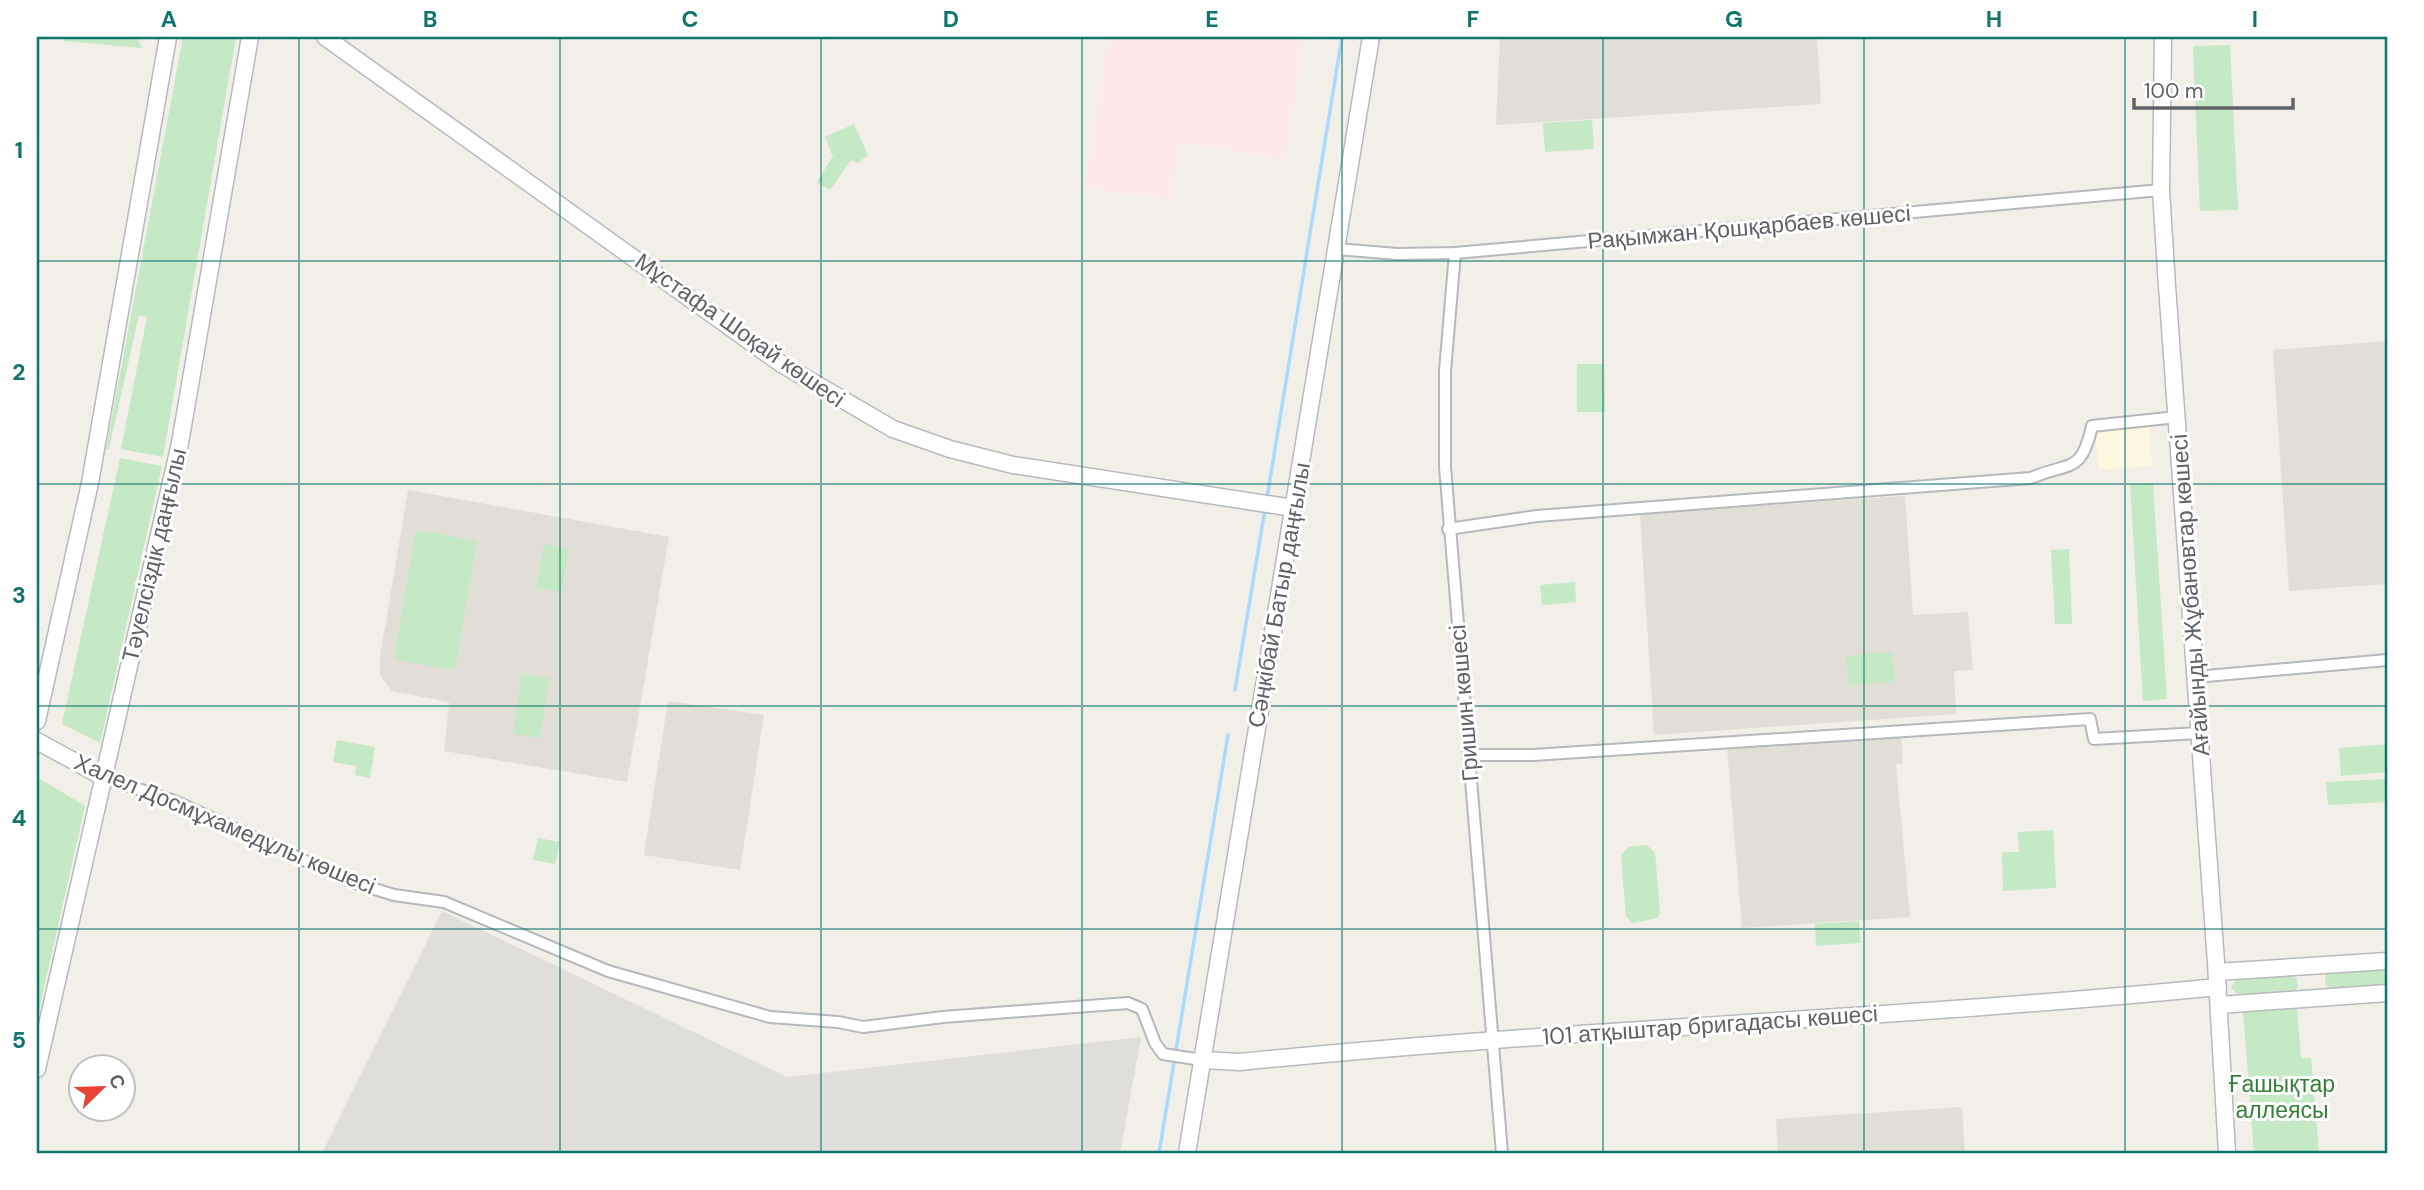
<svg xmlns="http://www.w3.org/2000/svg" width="2424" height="1190" font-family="'DM Sans',sans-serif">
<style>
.commercial{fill:#fef7e0}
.industrial{fill:#e0deda}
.education{fill:#e1ded6}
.medical{fill:#fce8e6}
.green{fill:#c5e8c5}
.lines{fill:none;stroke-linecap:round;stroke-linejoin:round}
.stream{stroke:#aadaff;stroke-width:3.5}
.street-casing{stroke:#b5b8bc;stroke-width:14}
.secondary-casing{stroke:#b6babf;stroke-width:19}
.street{stroke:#fff;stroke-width:10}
.secondary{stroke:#fff;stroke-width:16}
.grid{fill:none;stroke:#0f766e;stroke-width:2;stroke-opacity:0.55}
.labels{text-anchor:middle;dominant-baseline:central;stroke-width:6;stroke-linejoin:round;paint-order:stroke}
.street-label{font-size:23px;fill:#5f6368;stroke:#fff}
.park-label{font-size:23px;fill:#348238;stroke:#fff}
.neatline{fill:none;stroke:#0f766e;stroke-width:2.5}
.grid-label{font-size:23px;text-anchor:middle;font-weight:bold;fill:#0f766e}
</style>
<rect width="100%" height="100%" fill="#f1efe8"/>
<!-- commercial -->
<path class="commercial" d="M2149,426L2152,466L2099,470L2095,431Z"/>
<!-- industrial -->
<path class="industrial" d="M442,911L787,1077L1141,1037L1120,1153H322Z"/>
<!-- education -->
<g class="education">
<path d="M1500,37H1817L1821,104L1496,125Z"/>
<path d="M2387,341V584L2289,591L2273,350Z"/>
<path d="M408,490L669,537L627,782L444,751L449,702L392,691L380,675V657Z"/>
<path d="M1905,496L1913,615L1968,612L1973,670L1954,671L1956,714L1654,735L1640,514Z"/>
<path d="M668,701L764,715L740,870L644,855Z"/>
<path d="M1901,736L1903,764H1896L1910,917L1742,928L1727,748Z"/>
<path d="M1962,1107L1965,1153H1778L1776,1119Z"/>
</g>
<!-- medical -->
<path class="medical" d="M1108,37H1304L1285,159L1180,142L1171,200L1085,187Z"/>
<!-- green -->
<g class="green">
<path d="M66,37H137L142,48L63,41Z"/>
<path d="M183,37H236L163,457L121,449L147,317L139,315L109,449H106Z"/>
<path d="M2230,45L2238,210L2200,211L2193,46Z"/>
<path d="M1592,120L1594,149L1545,152L1543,123Z"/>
<path d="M854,124L868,155L858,163L851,160L830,190L817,182L833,156L825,137Z"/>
<path d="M1577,364H1604L1605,412H1577Z"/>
<path d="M120,458L162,466L100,743L62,724Z"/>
<path d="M2153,483L2167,699L2143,701L2130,484Z"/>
<path d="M416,530L477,541L455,670L394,660Z"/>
<path d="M544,544L569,549L561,592L536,588Z"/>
<path d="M2069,549L2072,624H2055L2051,550Z"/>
<path d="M1575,582L1576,602L1542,605L1540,585Z"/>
<path d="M1892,652L1895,681L1849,686L1846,656Z"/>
<path d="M522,674L549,678L540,738L513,734Z"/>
<path d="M337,740L375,747L370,778L355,775L356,766L333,762Z"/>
<path d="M2387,744V772L2341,776L2339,748Z"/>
<path d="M37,777L85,806L37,1019Z"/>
<path d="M2387,779V802L2328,805L2326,782Z"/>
<path d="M2053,830L2056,888L2003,891L2002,852H2019L2018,832Z"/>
<path d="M538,838L560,842L555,864L533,860Z"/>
<path d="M1647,845L1655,853L1660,912L1658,918L1633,923L1626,917L1621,855L1628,847Z"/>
<path d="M1859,921L1861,943L1816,946L1815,924Z"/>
<path d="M2387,966V987L2332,991L2325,984L2326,972Z"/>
<path d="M2290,973L2297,979L2298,987L2292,994L2240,998L2231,987L2239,977Z"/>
<path d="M2297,1007L2301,1058H2311L2319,1153H2254L2243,1011Z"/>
</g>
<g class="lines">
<!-- stream -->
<g class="stream">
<path d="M1267,498L1342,37"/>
<path d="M1235,690L1265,509"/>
<path d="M1159,1153L1228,735"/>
</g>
<!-- street casing -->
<g class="street-casing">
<g id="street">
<path d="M1337,249L1397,254L1455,253L2161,190"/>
<path d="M1455,253L1445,371V467L1502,1153"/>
<path d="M1448,529L1537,516L2031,478C2070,461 2081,475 2092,426L2177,417"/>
<path d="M2195,677L2387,660"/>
<path d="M1468,755H1533L2090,719L2094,739L2199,733"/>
<path d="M103,777L177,802L349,881L394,895L444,902L608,971L770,1017L838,1022L863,1027L943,1017L1128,1003L1142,1009L1155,1043L1163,1054L1202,1060"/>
</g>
</g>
<!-- secondary casing -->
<g class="secondary-casing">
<g id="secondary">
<path d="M325,37L780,363L893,429L950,449L1013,465L1293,508"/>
<path d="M2163,37L2161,190L2167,286L2216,962L2227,1153"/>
<path d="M37,721L90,483L168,37"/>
<path d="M37,741L103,777"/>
<path d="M2217,972L2387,961"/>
<path d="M2219,1005L2387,993"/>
<path d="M1202,1060L1240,1062C1565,1029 1892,1019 2218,987"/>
<path d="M37,1069L180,443L250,37"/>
<path d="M1187,1153L1371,37"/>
</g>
</g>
<!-- street -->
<use href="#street" class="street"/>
<!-- secondary -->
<use href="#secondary" class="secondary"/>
</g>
<!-- grid -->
<path class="grid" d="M299,37V1153M560,37V1153M821,37V1153M1082,37V1153M1342,37V1153M1603,37V1153M1864,37V1153M2125,37V1153M37,261H2387M37,484H2387M37,706H2387M37,929H2387"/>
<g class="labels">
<!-- street labels -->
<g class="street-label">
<text transform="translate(1749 227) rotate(-5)">Рақымжан Қошқарбаев көшесі</text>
<text transform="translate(740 330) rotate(35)">Мұстафа Шоқай көшесі</text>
<text transform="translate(154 555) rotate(-77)">Тәуелсіздік даңғылы</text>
<text transform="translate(1279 595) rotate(-80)">Сәңкібай Батыр даңғылы</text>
<text transform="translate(2190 595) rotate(-94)">Ағайынды Жұбановтар көшесі</text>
<text transform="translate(1464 703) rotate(-95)">Гришин көшесі</text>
<text transform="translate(225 824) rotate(23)">Халел Досмұхамедұлы көшесі</text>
<text transform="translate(1710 1025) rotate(-4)">101 атқыштар бригадасы көшесі</text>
</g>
<!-- park labels -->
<g class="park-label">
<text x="2282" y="1084">Ғашықтар<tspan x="2282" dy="26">аллеясы</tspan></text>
</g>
</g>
<!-- border -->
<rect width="2424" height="1190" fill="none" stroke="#ffffff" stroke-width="77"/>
<!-- north arrow -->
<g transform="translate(102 1088) rotate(67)"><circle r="33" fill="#ffffff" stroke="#bfc1c3" stroke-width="2"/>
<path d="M0-5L12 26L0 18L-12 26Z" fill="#ea4335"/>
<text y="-10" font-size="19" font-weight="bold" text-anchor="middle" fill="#5f6368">С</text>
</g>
<!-- scale -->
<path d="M2134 98v10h159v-10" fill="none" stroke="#5f6368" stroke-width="3.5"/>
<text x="2144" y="98" font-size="21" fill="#5f6368" stroke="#ffffff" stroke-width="5" paint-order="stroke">100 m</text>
<rect x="38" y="38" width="2348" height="1114" class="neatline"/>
<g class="grid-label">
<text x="169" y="27">A</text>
<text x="430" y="27">B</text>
<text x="690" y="27">C</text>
<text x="951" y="27">D</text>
<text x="1212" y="27">E</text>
<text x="1473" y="27">F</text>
<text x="1734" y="27">G</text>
<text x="1994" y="27">H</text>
<text x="2255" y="27">I</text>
<text x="19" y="158">1</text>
<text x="19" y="380">2</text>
<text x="19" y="603">3</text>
<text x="19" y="826">4</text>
<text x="19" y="1048">5</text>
</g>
</svg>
